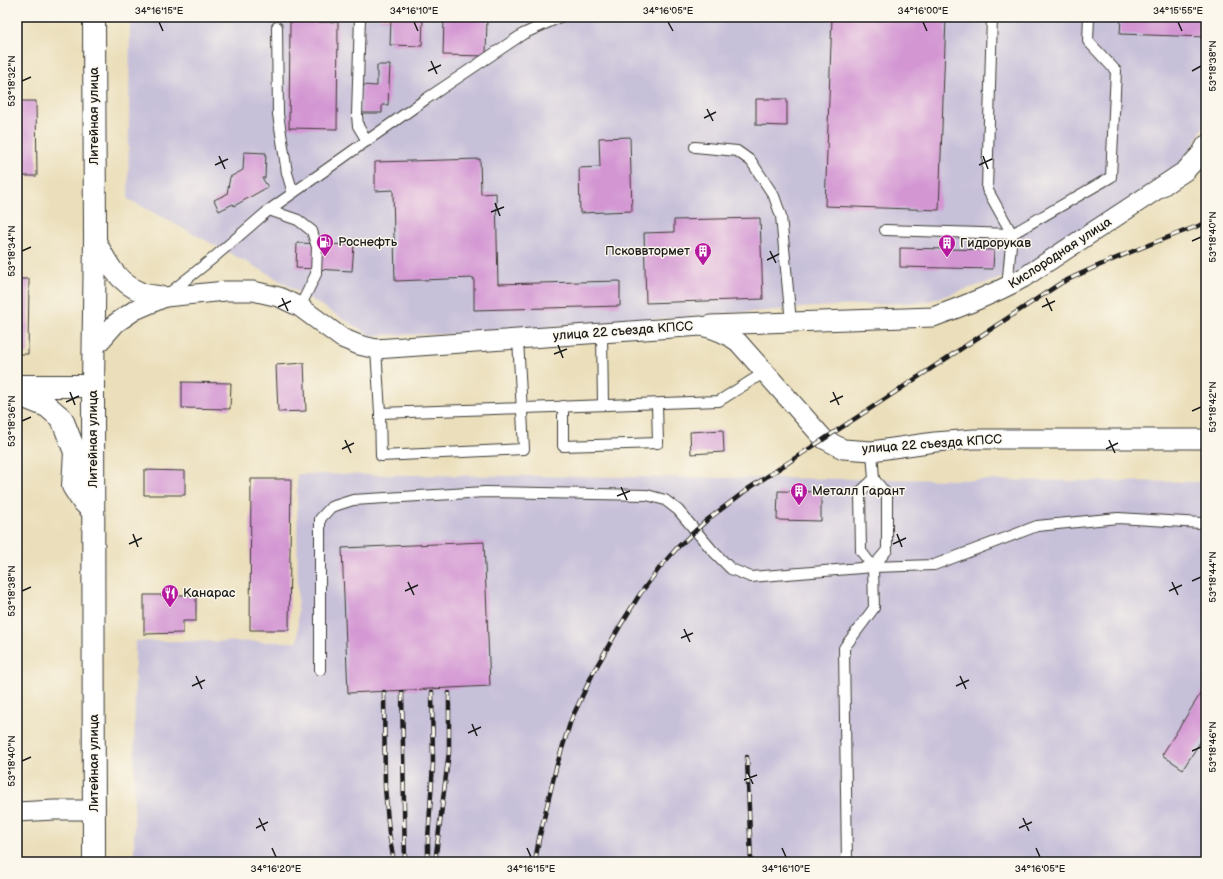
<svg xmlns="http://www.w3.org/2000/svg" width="1223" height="879" font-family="'Balsamiq Sans',sans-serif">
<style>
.industrial{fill:#c7c0d9}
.building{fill:#d396d3}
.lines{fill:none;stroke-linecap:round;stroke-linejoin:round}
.service-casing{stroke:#3b3934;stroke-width:12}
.minor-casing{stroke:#3b3934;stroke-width:21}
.primary-casing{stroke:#3b3934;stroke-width:24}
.service{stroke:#fff;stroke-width:10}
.minor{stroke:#fff;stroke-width:19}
.primary{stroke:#fff;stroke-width:22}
.rail-casing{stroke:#1c1c1c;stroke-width:4.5}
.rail{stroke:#fbf7ec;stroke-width:3;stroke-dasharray:9;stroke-linecap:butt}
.ticks{fill:none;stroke:#1c1c1c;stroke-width:1.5}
.labels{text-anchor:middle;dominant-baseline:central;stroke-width:3;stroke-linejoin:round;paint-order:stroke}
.street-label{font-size:13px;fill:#1c1c1c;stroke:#fbf7ec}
.poi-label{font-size:13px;fill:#1c1c1c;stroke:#fbf7ec;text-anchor:start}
.neatline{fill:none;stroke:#1c1c1c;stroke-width:1.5}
.ticks-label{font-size:10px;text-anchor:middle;fill:#1c1c1c}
</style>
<rect width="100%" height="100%" fill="#fbf7ec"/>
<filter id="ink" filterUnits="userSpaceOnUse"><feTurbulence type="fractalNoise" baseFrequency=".025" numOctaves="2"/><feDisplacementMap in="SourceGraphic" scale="8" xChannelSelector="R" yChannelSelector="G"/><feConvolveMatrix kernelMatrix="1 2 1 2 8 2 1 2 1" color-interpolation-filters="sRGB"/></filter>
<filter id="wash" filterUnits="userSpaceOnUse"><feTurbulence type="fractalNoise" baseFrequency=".012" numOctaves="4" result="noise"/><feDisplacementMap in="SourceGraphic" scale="16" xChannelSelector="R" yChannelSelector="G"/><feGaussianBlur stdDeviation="0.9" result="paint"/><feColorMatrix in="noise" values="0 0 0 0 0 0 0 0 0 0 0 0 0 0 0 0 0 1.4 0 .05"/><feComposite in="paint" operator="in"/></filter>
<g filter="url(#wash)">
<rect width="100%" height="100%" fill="#ebdfbb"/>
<!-- industrial -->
<g class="industrial">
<path d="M130,17H1206V122L1184,163L1018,273L925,302L814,307L466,334L370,335L267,273L128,199Z"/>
<path d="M297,474L1206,482V862H134L135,641L298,642Z"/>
</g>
<g id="blocks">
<!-- building -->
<g class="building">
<path d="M380,17H423L422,46L390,45L391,20L380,19Z"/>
<path d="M444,17H487L486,56L443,55Z"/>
<path d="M832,17H946L939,210L825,206Z"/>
<path d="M1121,17H1206V37L1120,34Z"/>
<path d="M290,22H338L337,129L289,128Z"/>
<path d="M377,65H390L388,105H382V113H361L362,85L377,86Z"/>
<path d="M756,99H787V126L756,125Z"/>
<path d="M17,101H36L37,176H17Z"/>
<path d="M630,137L632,211L580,213L579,168L600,167L599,138Z"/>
<path d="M244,152L266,153L265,178H262L268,187L234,206L233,204L219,211L214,200L227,194L230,177L243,170Z"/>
<path d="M480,159L481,194L496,193L498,284L620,281V306L474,310V278L395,281L393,190L375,191V162Z"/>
<rect x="17" y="196" width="3" height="50"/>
<path d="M760,218L763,299L646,303L644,233L674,232V220Z"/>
<path d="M297,243L354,245L352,271L296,268Z"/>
<path d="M900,248L994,250L993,269L900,267Z"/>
<path d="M17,279H29L28,354H17Z"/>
<path d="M304,363L306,411L278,412L276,365Z"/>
<path d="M182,382L231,383L230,409L182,408Z"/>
<path d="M723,430L724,452L691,454L690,432Z"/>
<path d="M144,470L185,471V495H144Z"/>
<path d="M251,479H291L289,630H250Z"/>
<path d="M778,491L821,492V521L777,520Z"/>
<path d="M484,542L490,686L348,693L342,548Z"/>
<path d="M144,595H196V621H183V633L144,634Z"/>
<path d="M1204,688L1206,690V733L1183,769L1162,755Z"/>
</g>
</g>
</g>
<g filter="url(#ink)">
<use href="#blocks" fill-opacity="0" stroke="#3b3934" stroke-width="1"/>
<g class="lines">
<!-- service casing -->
<g class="service-casing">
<g id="service">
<path d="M360,17L357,115L358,126L367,141"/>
<path d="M992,17L987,189L1012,234L1111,177L1116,71L1088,41L1089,17"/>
<path d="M277,27L278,114L287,173L293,193"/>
<path d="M695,147L737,151L751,161L774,196L781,216L791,322"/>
<path d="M269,210L426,99L523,34L560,17"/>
<path d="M885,230L1012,234L1007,287"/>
<path d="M168,294L212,259L269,210L298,220L312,231L317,247L316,274L300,307"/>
<path d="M602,333L603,405"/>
<path d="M376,349L380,413L719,401L765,372"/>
<path d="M563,406V446L658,443L657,404"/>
<path d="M380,413L381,456L524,449L518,339"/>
<path d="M872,451L874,479L887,495V550L873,567"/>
<path d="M320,670V519L331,507L353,500L485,492L647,495L665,500L678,510L712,550L731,569L751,577L873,567L934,565L1037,526L1118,518L1201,523L1206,525"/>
<path d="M847,862L844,648L874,608L873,567L861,551L860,492L874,479"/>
</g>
</g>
<!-- minor casing -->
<g class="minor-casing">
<g id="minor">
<path d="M95,238C107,262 117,283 143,293C150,295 158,295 165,297"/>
<path d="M710,325L933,317C964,306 994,294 1023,278L1185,171L1201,154L1206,145"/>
<path d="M94,348L116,323L135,310L165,297L226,291H253L279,297L300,307L342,338L359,345L376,349L701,326C715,329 726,333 738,342L824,439L843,449L872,451L935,442L974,439H1206"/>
<path d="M17,812L54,810H94"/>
</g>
</g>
<!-- primary casing -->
<g class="primary-casing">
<g id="primary">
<path d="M94,17L95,238L93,386L94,862"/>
<path d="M17,386H93"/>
<path d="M17,394L47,406L62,419L75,452L73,486L82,500L93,511"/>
</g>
</g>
<!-- service -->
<use href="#service" class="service"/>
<!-- minor -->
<use href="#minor" class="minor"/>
<!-- primary -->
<use href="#primary" class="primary"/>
<!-- rail casing -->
<g class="rail-casing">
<g id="rail">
<path d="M384,692L385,787L389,833L394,862"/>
<path d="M402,692L405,862"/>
<path d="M747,757L751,862"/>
<path d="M428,862V840L433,764L432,692"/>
<path d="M435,862L449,752V693"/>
<path d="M535,862L539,839L556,768L571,720L594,671L620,626L640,594L661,566L678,547L707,520L748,489L1061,283C1108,260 1157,241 1206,223"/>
</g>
</g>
<!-- rail -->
<use href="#rail" class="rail"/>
</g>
</g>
<!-- ticks -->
<path class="ticks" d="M159,22L163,31M414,22L418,31M668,22L673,31M923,22L927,31M1178,22L1182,31M431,61L437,74M428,71L441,65M1192,71L1201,66M22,81L31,77M707,109L713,121M704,118L716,112M219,156L225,169M983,156L988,169M215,165L228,159M979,165L992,159M495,203L500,216M491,212L504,207M1192,241L1201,237M22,251L31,247M770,251L776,263M767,260L779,254M282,298L288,311M1046,298L1052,311M278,307L291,301M1042,307L1055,301M558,345L563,358M554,354L567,349M70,392L75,405M833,392L839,405M66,402L79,396M830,402L843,396M1192,411L1201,407M22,421L31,417M345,440L351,453M1109,440L1115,453M342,449L354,443M1106,449L1118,443M621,487L627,500M617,496L630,491M133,534L138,547M897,534L902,547M129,544L142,538M893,544L906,538M1192,581L1201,577M408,582L414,595M1172,582L1178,595M22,591L31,587M405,591L418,585M1169,591L1182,585M684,629L690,642M681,638L693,633M196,676L202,689M960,676L966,689M192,686L205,680M956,686L969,680M472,724L477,736M468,733L481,727M1192,751L1201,747M22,761L31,757M747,771L753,784M744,780L757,775M259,818L265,831M1023,818L1029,831M256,828L268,822M1019,828L1032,822M272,848L276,857M527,848L531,857M782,848L786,857M1036,848L1040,857"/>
<!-- icons -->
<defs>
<g id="fuel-pin" transform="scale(0.9)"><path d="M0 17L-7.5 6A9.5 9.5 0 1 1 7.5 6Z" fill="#b5179e" stroke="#fbf7ec"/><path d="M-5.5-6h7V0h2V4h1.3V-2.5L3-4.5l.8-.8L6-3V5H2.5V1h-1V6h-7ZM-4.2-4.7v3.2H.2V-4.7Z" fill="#fff"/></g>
<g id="building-pin" transform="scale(0.9)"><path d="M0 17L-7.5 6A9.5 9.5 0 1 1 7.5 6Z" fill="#b5179e" stroke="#fbf7ec"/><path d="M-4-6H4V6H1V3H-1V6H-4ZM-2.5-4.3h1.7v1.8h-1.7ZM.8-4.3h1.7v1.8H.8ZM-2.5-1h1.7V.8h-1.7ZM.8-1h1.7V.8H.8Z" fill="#fff"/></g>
<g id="restaurant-pin" transform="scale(0.9)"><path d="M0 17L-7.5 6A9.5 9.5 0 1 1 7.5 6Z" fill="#b5179e" stroke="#fbf7ec"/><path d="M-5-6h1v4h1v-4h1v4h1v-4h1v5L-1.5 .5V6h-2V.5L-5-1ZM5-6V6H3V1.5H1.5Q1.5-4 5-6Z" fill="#fff"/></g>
</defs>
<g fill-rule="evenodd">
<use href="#fuel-pin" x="325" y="242"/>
<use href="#building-pin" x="947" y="243"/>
<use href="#building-pin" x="703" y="251"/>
<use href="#building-pin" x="799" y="491"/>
<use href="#restaurant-pin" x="170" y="593"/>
</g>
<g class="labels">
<!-- street labels -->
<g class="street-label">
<text transform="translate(94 116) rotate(-90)">Литейная улица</text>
<text transform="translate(1060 253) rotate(-33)">Кислородная улица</text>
<text transform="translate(623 331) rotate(-4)">улица 22 съезда КПСС</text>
<text transform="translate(93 439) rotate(-90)">Литейная улица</text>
<text transform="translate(932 444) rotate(-4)">улица 22 съезда КПСС</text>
<text transform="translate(94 763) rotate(-90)">Литейная улица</text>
</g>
<!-- poi labels -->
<g class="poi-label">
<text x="338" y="242">Роснефть</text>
<text x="960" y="243">Гидрорукав</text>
<text x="690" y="251" text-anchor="end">Псковвтормет</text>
<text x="812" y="491">Металл Гарант</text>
<text x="183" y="593">Канарас</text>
</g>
</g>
<!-- margin -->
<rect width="1223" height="879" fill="none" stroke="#fbf7ec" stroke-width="44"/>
<rect x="22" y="22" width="1179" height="835" class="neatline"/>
<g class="ticks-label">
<text x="159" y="14">34°16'15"E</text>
<text x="414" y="14">34°16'10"E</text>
<text x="668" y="14">34°16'05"E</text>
<text x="923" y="14">34°16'00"E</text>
<text x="1178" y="14">34°15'55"E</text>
<text transform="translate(1212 66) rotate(-90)" y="4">53°18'38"N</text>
<text transform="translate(11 81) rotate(-90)" y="4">53°18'32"N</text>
<text transform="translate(1212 237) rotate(-90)" y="4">53°18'40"N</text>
<text transform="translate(11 251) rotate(-90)" y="4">53°18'34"N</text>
<text transform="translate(1212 407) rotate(-90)" y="4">53°18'42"N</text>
<text transform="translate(11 421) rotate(-90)" y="4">53°18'36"N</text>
<text transform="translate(1212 577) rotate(-90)" y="4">53°18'44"N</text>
<text transform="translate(11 591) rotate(-90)" y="4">53°18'38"N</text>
<text transform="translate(1212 747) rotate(-90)" y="4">53°18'46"N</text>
<text transform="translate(11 761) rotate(-90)" y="4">53°18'40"N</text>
<text x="276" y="872">34°16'20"E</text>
<text x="531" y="872">34°16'15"E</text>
<text x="786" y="872">34°16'10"E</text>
<text x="1040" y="872">34°16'05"E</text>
</g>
</svg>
